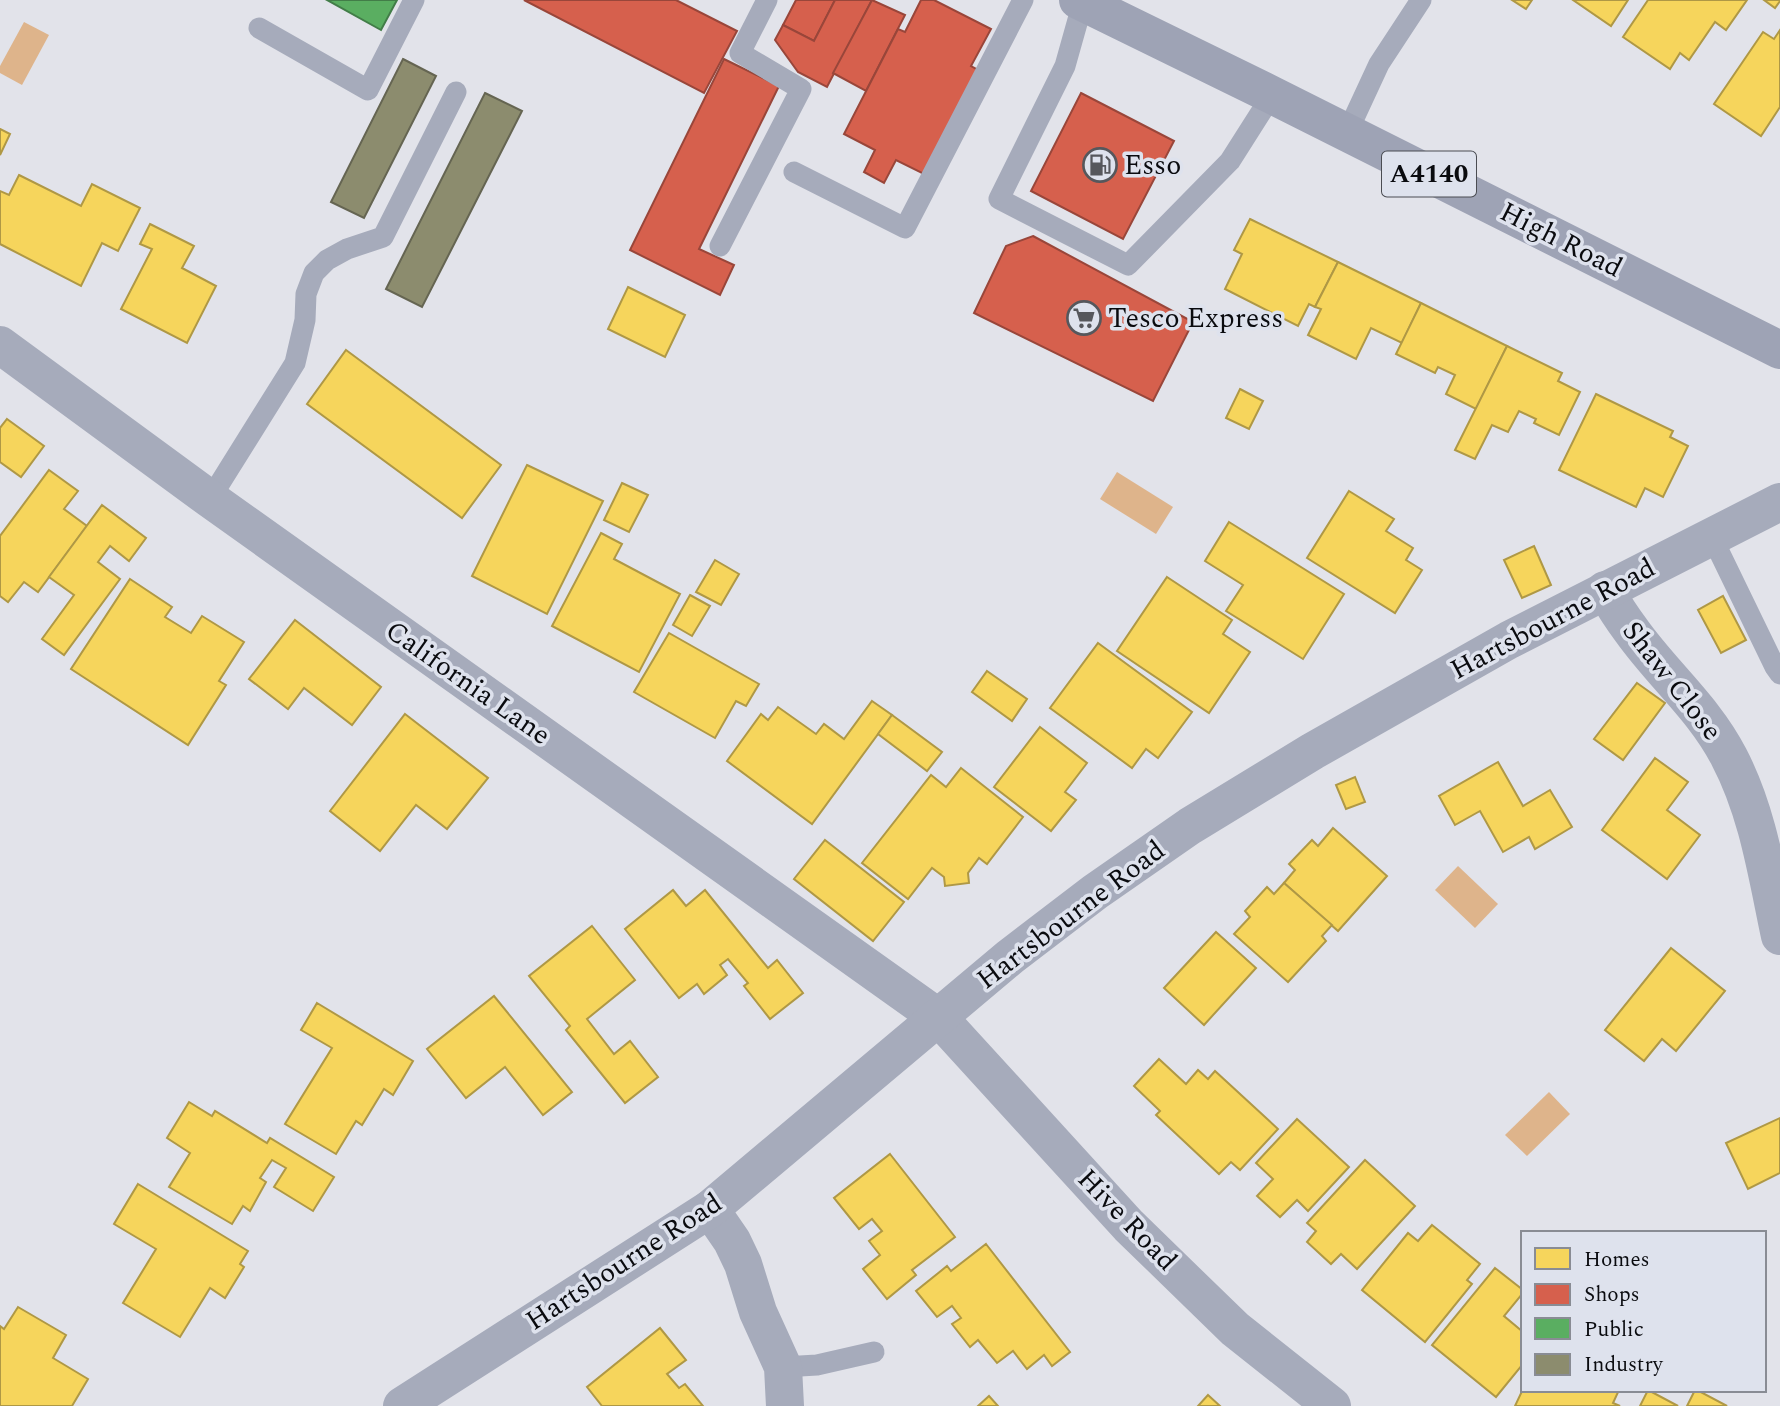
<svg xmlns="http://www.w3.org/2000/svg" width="1780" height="1406" font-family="Spectral,serif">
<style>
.water{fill:#deb48b}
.homes{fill:#f6d55c;stroke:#af9845;stroke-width:2}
.shops{fill:#d6604d;stroke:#99463a;stroke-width:2}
.public{fill:#5aae61;stroke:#427d48;stroke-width:2}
.industry{fill:#8c8c6e;stroke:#656552;stroke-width:2}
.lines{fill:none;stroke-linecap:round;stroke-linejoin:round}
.service{stroke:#a6abbb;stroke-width:21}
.minor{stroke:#a6abbb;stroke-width:38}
.primary{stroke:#9ea3b5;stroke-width:38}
.labels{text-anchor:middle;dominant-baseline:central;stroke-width:7;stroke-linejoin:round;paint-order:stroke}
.shield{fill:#dee2ed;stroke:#4a4c52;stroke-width:2}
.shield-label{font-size:26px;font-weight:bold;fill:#0a0b0f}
.poi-label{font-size:28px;fill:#0a0b0f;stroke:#dee2ed;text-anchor:start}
.street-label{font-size:28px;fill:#0a0b0f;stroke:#dee2ed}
</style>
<rect width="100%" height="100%" fill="#e2e3ea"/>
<!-- water -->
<g class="water">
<path d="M24,22L49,35L22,85L0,73V66Z"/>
<path d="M1117,472L1173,507L1156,534L1100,499Z"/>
<path d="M1458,866L1498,904L1475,928L1435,890Z"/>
<path d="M1549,1092L1570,1114L1527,1156L1505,1135Z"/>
</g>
<!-- homes -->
<g class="homes">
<path d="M1512,0H1532L1526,9Z"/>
<path d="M1573,0H1628L1611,26Z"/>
<path d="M1648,0H1747L1726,30L1715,22L1689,60L1680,53L1670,69L1623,37Z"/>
<path d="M1764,0H1780V1L1775,8Z"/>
<path d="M1780,30V107L1761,136L1714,104L1763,32L1774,39Z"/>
<path d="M0,129L10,134L0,155Z"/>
<path d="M19,175L81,206L92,184L140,208L118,251L102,243L81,286L0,244V191L9,195Z"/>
<path d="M1250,219L1338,262L1315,307L1309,304L1298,326L1225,289L1242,254L1234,250Z"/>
<path d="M150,224L194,246L182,268L216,286L187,343L121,309L152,249L140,244Z"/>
<path d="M1338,262L1421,303L1402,343L1371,328L1356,359L1308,335L1321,309L1315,307Z"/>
<path d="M628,287L685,315L665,357L608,329Z"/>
<path d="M1421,303L1507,346L1476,409L1446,394L1455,375L1438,367L1435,373L1396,354Z"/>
<path d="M1507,346L1562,373L1558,381L1580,392L1559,435L1534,423L1536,419L1519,411L1508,432L1492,425L1475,459L1455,450Z"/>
<path d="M346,350L501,465L462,518L307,404Z"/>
<path d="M1240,389L1263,401L1249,429L1226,418Z"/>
<path d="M1596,394L1673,431L1670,437L1688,446L1663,497L1645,488L1636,507L1559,470Z"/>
<path d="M7,419L44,446L21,477L0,462V428Z"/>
<path d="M527,465L603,501L547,614L472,576Z"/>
<path d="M49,470L78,491L64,509L87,526L38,592L24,582L8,602L0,596V536Z"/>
<path d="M622,483L648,495L629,532L604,520Z"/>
<path d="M1349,491L1394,519L1386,531L1413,548L1406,560L1422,570L1395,613L1307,558Z"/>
<path d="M102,505L146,538L129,561L110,546L98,562L120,579L64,655L42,639L74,595L49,577Z"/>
<path d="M1229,522L1344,594L1303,659L1226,611L1243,585L1205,561Z"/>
<path d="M601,533L622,544L614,559L680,594L639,672L552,626Z"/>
<path d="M1534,546L1551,585L1522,598L1504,560Z"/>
<path d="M715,560L739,574L721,605L696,592Z"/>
<path d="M1167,577L1232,620L1223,634L1250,652L1209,713L1117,651Z"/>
<path d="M130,579L172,607L165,617L191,633L202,616L244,642L219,681L226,685L188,745L71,669Z"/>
<path d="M690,595L710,606L692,636L673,625Z"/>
<path d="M1723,596L1746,640L1721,653L1698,610Z"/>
<path d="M295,620L381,687L352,725L304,688L288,709L249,679Z"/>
<path d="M669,633L759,684L746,706L736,701L715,738L634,692Z"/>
<path d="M1098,643L1192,712L1158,758L1146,749L1132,768L1050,708Z"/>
<path d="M987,671L1027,699L1012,721L972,692Z"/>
<path d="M1637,683L1665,703L1623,760L1594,739Z"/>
<path d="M872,701L892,715L812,824L727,761L761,714L768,720L778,707L816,734L824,724L844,739Z"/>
<path d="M405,714L488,778L447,829L416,805L380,851L330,811Z"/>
<path d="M892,715L942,752L927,771L878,734Z"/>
<path d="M1040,727L1087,763L1065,792L1076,800L1051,831L994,787Z"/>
<path d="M1655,758L1688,782L1667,810L1700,835L1667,879L1602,830Z"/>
<path d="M1498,762L1523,806L1550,790L1572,827L1535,849L1529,837L1503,852L1480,811L1455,825L1439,796Z"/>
<path d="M961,768L1023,817L987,864L979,858L968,873L969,883L945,886L944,877L932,868L908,899L862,863L931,775L946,787Z"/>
<path d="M1355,777L1365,802L1346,809L1336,785Z"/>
<path d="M1333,828L1387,876L1338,931L1284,883L1295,870L1289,864L1312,840L1318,846Z"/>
<path d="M825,840L904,902L873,941L794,879Z"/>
<path d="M1284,883L1332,925L1322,936L1326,941L1288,982L1234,934L1250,917L1245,911L1267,887L1274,894Z"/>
<path d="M673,890L686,906L705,890L768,968L777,960L803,993L770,1019L744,986L748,983L728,959L720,965L727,975L704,994L697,984L679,998L625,929Z"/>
<path d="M592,926L635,980L587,1019L614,1054L630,1041L658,1077L625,1103L566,1030L570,1026L529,976Z"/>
<path d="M1216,932L1256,968L1204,1025L1164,988Z"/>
<path d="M1671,948L1725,991L1676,1051L1662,1039L1644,1061L1605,1030Z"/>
<path d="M494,996L572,1092L543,1115L505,1067L466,1098L427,1049Z"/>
<path d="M317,1003L413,1061L393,1095L384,1089L362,1125L356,1121L336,1154L285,1124L332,1048L301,1030Z"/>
<path d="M1159,1059L1186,1084L1198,1070L1208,1079L1215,1071L1278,1129L1240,1170L1231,1162L1219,1174L1156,1115L1160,1111L1134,1086Z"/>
<path d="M189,1102L212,1116L215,1111L267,1143L270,1138L334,1177L313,1211L274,1187L286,1168L272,1160L260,1178L266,1182L250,1211L243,1206L232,1224L169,1187L190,1153L167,1138Z"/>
<path d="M1780,1118V1173L1748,1189L1726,1143Z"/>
<path d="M1297,1119L1349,1167L1308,1211L1297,1200L1280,1217L1257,1196L1273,1179L1256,1163Z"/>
<path d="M890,1154L955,1237L912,1270L916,1275L887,1299L863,1269L880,1255L869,1241L882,1231L872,1219L859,1229L834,1198Z"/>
<path d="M1365,1160L1415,1206L1357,1269L1341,1254L1331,1264L1307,1242L1316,1231L1307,1223Z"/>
<path d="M138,1184L248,1251L240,1264L244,1267L225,1298L210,1288L180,1337L123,1303L156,1249L114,1224Z"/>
<path d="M1432,1225L1480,1264L1467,1280L1472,1284L1425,1342L1362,1290L1408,1233L1418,1241Z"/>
<path d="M986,1244L1070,1352L1052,1366L1044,1355L1027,1369L1013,1351L997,1363L978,1340L970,1347L952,1324L961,1318L952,1306L937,1317L916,1291L947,1266L951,1271Z"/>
<path d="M1495,1268L1523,1290V1293L1504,1316L1523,1332V1364L1496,1397L1432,1345Z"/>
<path d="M18,1307L66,1335L53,1358L88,1379L72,1406H0V1326L4,1329Z"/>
<path d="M660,1328L686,1360L667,1374L679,1388L685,1384L703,1406H602L587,1387Z"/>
<path d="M1523,1389L1619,1390L1613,1403L1620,1406H1515Z"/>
<path d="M1648,1390L1678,1406H1640Z"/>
<path d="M1695,1390H1697L1727,1406H1687Z"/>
<path d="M1208,1395L1220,1406H1198Z"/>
<path d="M989,1396L998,1406H978Z"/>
</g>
<!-- shops -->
<g class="shops">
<path d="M524,0H676L737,31L704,93Z"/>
<path d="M796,0H835L814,41L783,25Z"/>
<path d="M835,0H872L827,87L798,72L775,40L783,25L814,41Z"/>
<path d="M872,0L905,15L866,91L833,73Z"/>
<path d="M921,0H934L991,29L971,66L978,70L924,174L896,160L884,183L864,172L875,150L844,134L898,29L905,32Z"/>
<path d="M724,59L779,86L699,249L734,265L720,295L630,250Z"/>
<path d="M1081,93L1174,141L1123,239L1031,191Z"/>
<path d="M1033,236L1193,322L1153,401L974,313L1006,246Z"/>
</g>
<!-- public -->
<path class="public" d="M327,0H397L381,30Z"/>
<!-- industry -->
<g class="industry">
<path d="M403,59L436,76L364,218L331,202Z"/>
<path d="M485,93L522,111L422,307L386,289Z"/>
</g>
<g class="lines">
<!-- service -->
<g class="service">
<path d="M1083,2L1065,66L999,199L1128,265L1230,161L1272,95"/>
<path d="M259,28L368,90L414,0"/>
<path d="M1347,133L1379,64L1421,0"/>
<path d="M794,172L905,228L1023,0"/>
<path d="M720,246L801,89L740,53L767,0"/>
<path d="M210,499L295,363L305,320L306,294L314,273L327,260L347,249L383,237L456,92"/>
<path d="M1711,535L1775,667L1780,674"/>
<path d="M783,1367L817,1365L874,1352"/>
</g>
<!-- minor -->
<g class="minor">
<path d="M0,345L210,499L939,1018L1129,1226L1235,1329L1332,1406"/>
<path d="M1605,590C1613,604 1622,618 1631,630C1662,674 1704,708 1729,757C1758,812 1767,875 1780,936"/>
<path d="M710,1209L732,1241L743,1264L758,1312L783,1367L785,1406"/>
<path d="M402,1406L710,1209L1010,957L1095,892L1190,826L1313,751L1509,640L1780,502"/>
</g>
<!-- primary -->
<path class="primary" d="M1078,0L1272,95L1780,350"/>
</g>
<!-- icons -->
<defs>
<g id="fuel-ring" transform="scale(1.75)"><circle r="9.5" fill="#dee2ed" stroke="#56575c" stroke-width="1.5"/><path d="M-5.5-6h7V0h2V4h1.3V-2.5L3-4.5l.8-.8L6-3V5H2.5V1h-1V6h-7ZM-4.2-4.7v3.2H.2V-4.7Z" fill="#56575c"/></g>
<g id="supermarket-ring" transform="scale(1.75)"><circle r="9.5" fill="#dee2ed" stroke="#56575c" stroke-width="1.5"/><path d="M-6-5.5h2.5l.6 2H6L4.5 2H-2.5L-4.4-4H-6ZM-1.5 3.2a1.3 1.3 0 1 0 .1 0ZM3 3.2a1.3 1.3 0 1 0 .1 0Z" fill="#56575c"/></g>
</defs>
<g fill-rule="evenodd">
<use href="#fuel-ring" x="1100" y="165"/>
<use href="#supermarket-ring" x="1084" y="318"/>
</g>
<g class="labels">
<!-- shield labels -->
<rect class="shield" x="1382" y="151.5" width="94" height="45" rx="5"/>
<g class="shield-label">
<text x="1429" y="174">A4140</text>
</g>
<!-- poi labels -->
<g class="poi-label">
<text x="1124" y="165">Esso</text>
<text x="1108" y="318">Tesco Express</text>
</g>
<!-- street labels -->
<g class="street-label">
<text transform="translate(1561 240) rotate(27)">High Road</text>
<text transform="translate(1553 619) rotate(-28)">Hartsbourne Road</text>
<text transform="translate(1672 681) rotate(52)">Shaw Close</text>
<text transform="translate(468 683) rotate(35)">California Lane</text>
<text transform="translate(1071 915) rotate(-37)">Hartsbourne Road</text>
<text transform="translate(1127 1220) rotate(46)">Hive Road</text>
<text transform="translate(624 1262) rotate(-33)">Hartsbourne Road</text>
</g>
</g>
<!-- legend -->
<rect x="1521" y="1231" width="245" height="161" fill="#dee2ed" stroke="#898c94" stroke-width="2"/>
<rect x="1535" y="1248" width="35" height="21" fill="#f6d55c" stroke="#898c94" stroke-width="2"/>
<text x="1584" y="1266" font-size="21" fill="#0a0b0f">Homes</text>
<rect x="1535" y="1284" width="35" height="21" fill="#d6604d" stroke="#898c94" stroke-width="2"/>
<text x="1584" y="1301" font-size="21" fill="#0a0b0f">Shops</text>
<rect x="1535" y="1318" width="35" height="21" fill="#5aae61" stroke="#898c94" stroke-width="2"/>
<text x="1584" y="1336" font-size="21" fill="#0a0b0f">Public</text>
<rect x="1535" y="1354" width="35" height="21" fill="#8c8c6e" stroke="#898c94" stroke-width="2"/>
<text x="1584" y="1371" font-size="21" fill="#0a0b0f">Industry</text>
</svg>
